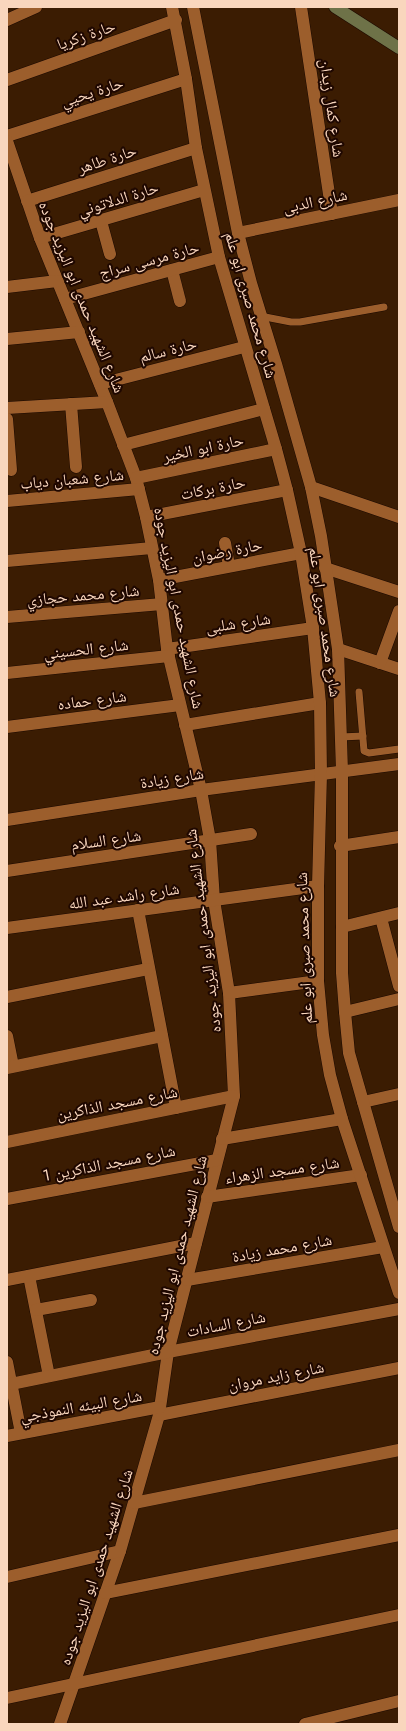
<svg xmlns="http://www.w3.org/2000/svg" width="406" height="1731" font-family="Jost,'Noto Naskh Arabic',sans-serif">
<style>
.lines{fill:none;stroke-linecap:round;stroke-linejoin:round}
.service-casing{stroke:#1b0900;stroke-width:8}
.minor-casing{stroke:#1b0900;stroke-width:13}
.tertiary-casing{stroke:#1b0900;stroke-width:13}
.secondary-casing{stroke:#1b0900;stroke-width:13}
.service{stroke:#9c5e2c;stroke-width:7}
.minor{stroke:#9c5e2c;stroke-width:12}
.tertiary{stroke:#9c5e2c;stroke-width:12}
.secondary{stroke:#6e7248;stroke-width:12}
.labels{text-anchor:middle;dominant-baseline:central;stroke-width:4;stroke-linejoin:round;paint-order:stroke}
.street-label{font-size:16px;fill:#f9d6bd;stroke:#1e0700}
</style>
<rect width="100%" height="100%" fill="#3b1c02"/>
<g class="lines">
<!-- service casing -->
<g class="service-casing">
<g id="service">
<path d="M260,316L291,322H300L384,307"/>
<path d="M359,692L364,751L369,753L399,749"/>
<path d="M341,737L363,736"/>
</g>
</g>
<!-- minor casing -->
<g class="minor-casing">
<g id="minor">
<path d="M301,7L332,214"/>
<path d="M7,20L36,7"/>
<path d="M7,80L176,20"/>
<path d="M7,136L186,79"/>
<path d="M7,141L40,238L107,402L136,478L146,517L159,580L167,649L201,790L210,840L214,900L229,993L234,1096L168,1352L159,1415L120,1551L60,1724"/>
<path d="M27,201L196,148"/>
<path d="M101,221L110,254"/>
<path d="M238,233L399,200"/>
<path d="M40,238L204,190"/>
<path d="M172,270L180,301"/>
<path d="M7,287L57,281"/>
<path d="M65,299L219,257"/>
<path d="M7,339L79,332"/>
<path d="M100,384L244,347"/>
<path d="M71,404L76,467"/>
<path d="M7,408L107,402"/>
<path d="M7,419L11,470"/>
<path d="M123,445L264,409"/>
<path d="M136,478L276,449"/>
<path d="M311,487L399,517"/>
<path d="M7,501L139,489"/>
<path d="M146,517L287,490"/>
<path d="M225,543L229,566"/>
<path d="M7,561L152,548"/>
<path d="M325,568L399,592"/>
<path d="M159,580L301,553"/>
<path d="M7,617L162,604"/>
<path d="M167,649L313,628"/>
<path d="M338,649L399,669"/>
<path d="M380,663L399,611"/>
<path d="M7,673L169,656"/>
<path d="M185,725L320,703"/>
<path d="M7,727L180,705"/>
<path d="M7,820L201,790L399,764"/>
<path d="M340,846L399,837"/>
<path d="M7,871L251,834"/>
<path d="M138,910L176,1108"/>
<path d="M381,918L399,986"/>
<path d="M342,927L399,913"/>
<path d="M7,928L318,886"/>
<path d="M229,993L318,981"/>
<path d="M7,997L148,969"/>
<path d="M345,1012L399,999"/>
<path d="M7,1036L13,1066"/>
<path d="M7,1068L162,1036"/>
<path d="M363,1102L399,1094"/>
<path d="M222,1139L342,1119"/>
<path d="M7,1142L234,1096"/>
<path d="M207,1197L361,1175"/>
<path d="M7,1199L217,1160"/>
<path d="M29,1276L49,1376"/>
<path d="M7,1280L196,1243"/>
<path d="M187,1280L383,1247"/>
<path d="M36,1310L91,1300"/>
<path d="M7,1362L21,1433"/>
<path d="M11,1384L168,1352L399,1309"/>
<path d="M159,1415L399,1368"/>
<path d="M7,1436L160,1407"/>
<path d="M134,1503L399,1450"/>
<path d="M7,1577L120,1551"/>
<path d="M105,1593L399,1535"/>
<path d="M7,1698L399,1615"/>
<path d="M305,1724L399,1701"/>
</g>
</g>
<!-- tertiary casing -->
<g class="tertiary-casing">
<g id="tertiary">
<path d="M172,7L186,79L196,148L219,257L276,449L287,490L301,553L313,628L320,703L321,774L318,886V981L323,1035L330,1075L342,1119L399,1293"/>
<path d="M193,7L238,233L251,283L276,364L311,487L321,536L338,649L342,771V973L345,1012L349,1053L399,1227"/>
</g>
</g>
<!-- secondary casing -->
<g class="secondary-casing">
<path id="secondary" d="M335,7L399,48"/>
</g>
<!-- service -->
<use href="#service" class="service"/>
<!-- minor -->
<use href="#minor" class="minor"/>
<!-- tertiary -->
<use href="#tertiary" class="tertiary"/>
<!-- secondary -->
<use href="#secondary" class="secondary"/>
</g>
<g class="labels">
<!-- street labels -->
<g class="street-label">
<text transform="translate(86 35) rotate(-19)">حارة زكريا</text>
<text transform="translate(92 92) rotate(-18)">حارة يحيي</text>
<text transform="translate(332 108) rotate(82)">شارع كمال زيدان</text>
<text transform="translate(107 159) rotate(-18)">حارة طاهر</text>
<text transform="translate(118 199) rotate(-17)">حارة الدلاتوني</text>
<text transform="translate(315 201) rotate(-12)">شارع الدبى</text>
<text transform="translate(149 260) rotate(-15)">حارة مرسى سراج</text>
<text transform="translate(82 297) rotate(68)">شارع الشهيد حمدى ابو اليزيد جوده</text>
<text transform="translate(251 305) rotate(74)">شارع محمد صبرى ابو علم</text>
<text transform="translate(168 350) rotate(-14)">حارة سالم</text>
<text transform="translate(203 448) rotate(-12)">حارة ابو الخير</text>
<text transform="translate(72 479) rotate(-5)">شارع شعبان دياب</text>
<text transform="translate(213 488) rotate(-11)">حارة بركات</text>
<text transform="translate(227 551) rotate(-11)">حارة رضوان</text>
<text transform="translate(83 595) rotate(-5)">شارع محمد حجازي</text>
<text transform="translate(179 608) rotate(79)">شارع الشهيد حمدى ابو اليزيد جوده</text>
<text transform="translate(325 622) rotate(82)">شارع محمد صبرى ابو علم</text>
<text transform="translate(238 623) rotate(-8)">شارع شلبى</text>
<text transform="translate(86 649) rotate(-6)">شارع الحسيني</text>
<text transform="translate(92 700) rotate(-7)">شارع حماده</text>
<text transform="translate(172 778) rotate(-9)">شارع زيادة</text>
<text transform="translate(106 840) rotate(-8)">شارع السلام</text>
<text transform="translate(124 896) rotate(-8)">شارع راشد عبد الله</text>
<text transform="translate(203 931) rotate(-97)">شارع الشهيد حمدى ابو اليزيد جوده</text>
<text transform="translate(304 948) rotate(-92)">شارع محمد صبرى ابو علم</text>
<text transform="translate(117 1103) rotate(-11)">شارع مسجد الذاكرين</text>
<text transform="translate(109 1163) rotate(-11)">شارع مسجد الذاكرين 1</text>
<text transform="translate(282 1170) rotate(-8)">شارع مسجد الزهراء</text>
<text transform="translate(282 1248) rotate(-10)">شارع محمد زيادة</text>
<text transform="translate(177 1255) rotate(-76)">شارع الشهيد حمدى ابو اليزيد جوده</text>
<text transform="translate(226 1324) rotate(-11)">شارع السادات</text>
<text transform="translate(276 1376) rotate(-11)">شارع زايد مروان</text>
<text transform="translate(81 1406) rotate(-10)">شارع البيئه النموذجي</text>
<text transform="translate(96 1567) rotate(-72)">شارع الشهيد حمدى ابو اليزيد جوده</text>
</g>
</g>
<!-- border -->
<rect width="406" height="1731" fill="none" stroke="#f9d6bd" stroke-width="16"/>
</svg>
